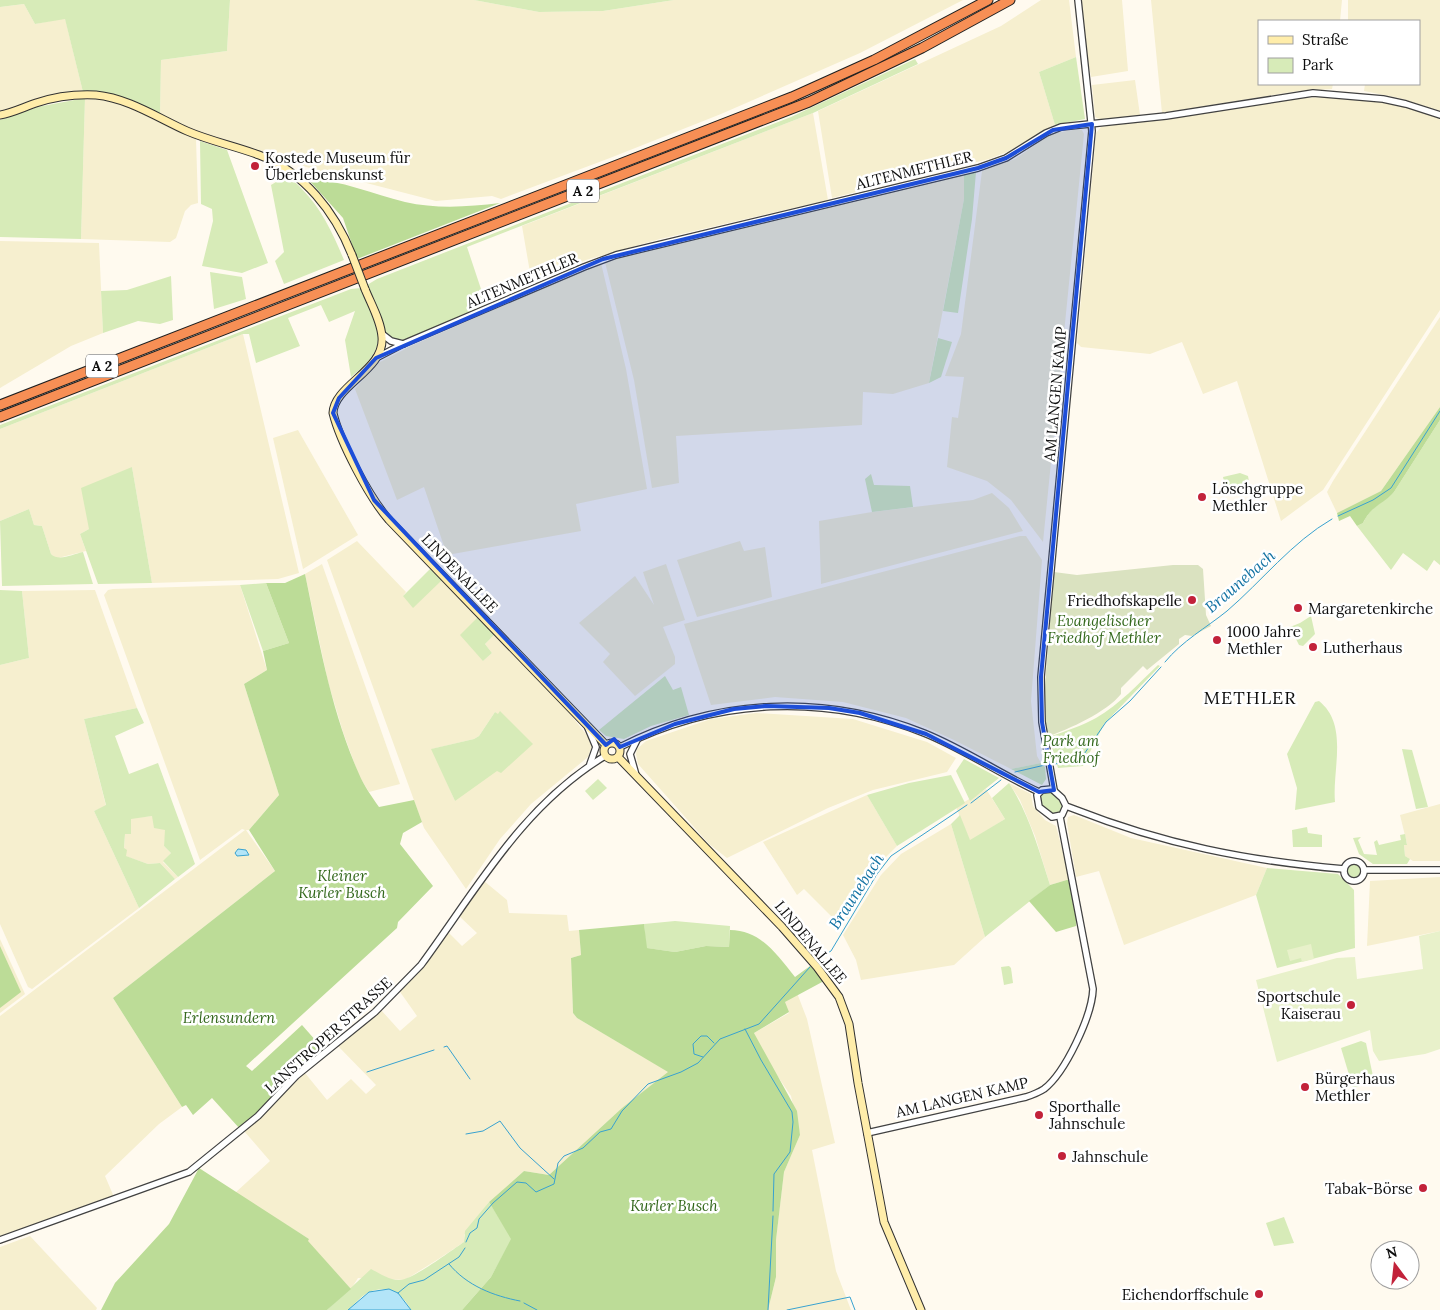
<svg xmlns="http://www.w3.org/2000/svg" width="1440" height="1310" font-family="Lora,serif">
<style>
.farmland{fill:#f6efcf;fill-rule:evenodd}
.green{fill:#d7ebb8}
.forest{fill:#bcdc97}
.cemetery{fill:#dae2c0}
.pitch{fill:#e8f1ca}
.water{fill:#b3e5f8;stroke:#38a2d0}
.lines{fill:none;stroke-linecap:round;stroke-linejoin:round}
.stream{stroke:#38a2d0;stroke-width:1}
.tertiary-casing{stroke:#414141;stroke-width:8}
.secondary-casing{stroke:#303030;stroke-width:9}
.motorway-casing{stroke:#1f1f1f;stroke-width:11}
.tertiary{stroke:#fff;stroke-width:5.5}
.secondary{stroke:#ffedaa;stroke-width:7}
.motorway{stroke:#f78f55;stroke-width:9}
.secondary-bridge-casing{stroke:#303030;stroke-width:9;stroke-linecap:butt}
.secondary-bridge{stroke:#ffedaa;stroke-width:7}
.marked{fill:#1d4ed8;fill-opacity:0.2;stroke:#1d4ed8;stroke-width:4;stroke-linejoin:round}
.poi-dot{fill:#c2223a;stroke:#fff;stroke-width:2}
.labels{text-anchor:middle;dominant-baseline:central;stroke-width:5;stroke-linejoin:round;paint-order:stroke}
.shield{fill:#fff;stroke:#565656;stroke-width:1}
.shield-label{font-size:14px;font-weight:bold;fill:#0e0e0e}
.poi-label{font-size:15px;fill:#0e0e0e;stroke:#fff;text-anchor:start}
.street-label{font-size:15px;fill:#0e0e0e;stroke:#fff}
.park-label{font-size:15px;font-style:italic;fill:#33681c;stroke:#fff}
.water-label{font-size:16px;font-style:italic;fill:#1473a3;stroke:#fff}
.quarter-label{font-size:18px;letter-spacing:1px;fill:#0e0e0e;stroke:#fff}
</style>
<rect width="100%" height="100%" fill="#fffaef"/>
<!-- farmland -->
<g class="farmland">
<path d="M230,0H474L539,12L603,11L674,0H963L860,53L721,114L610,158L501,199L492,196L436,201L316,170L194,132L160,115L161,60L227,51Z"/>
<path d="M1041,0H1069L1076,57L1039,72L1055,125L1007,152L989,159L832,198L818,111L1001,26Z"/>
<path d="M1082,0H1122L1128,71L1091,77L1084,38Z"/>
<path d="M1151,0H1342L1340,21H1259V84H1333L1332,89L1298,91L1162,113Z"/>
<path d="M1348,0H1440V111L1399,98L1364,91L1365,84H1419V21H1348Z"/>
<path d="M24,4L35,24L65,18L83,92L0,111V7Z"/>
<path d="M1135,80L1140,115L1101,120L1095,117L1092,85Z"/>
<path d="M1340,96L1396,103L1440,117V310L1323,490L1281,521L1237,381L1203,394L1182,342L1150,354L1081,347L1077,343L1096,133L1101,127L1288,99Z"/>
<path d="M85,98L108,100L129,106L158,118L196,139L198,203L191,205L185,211L176,238L170,242L81,239Z"/>
<path d="M813,113L828,200L660,239L586,260L532,284L522,226Z"/>
<path d="M1073,130H1082L1084,134L1043,542L1011,500L987,481L947,467L952,417L958,418L964,377L945,376L961,334L982,171L1015,159L1051,134Z"/>
<path d="M964,175V199L929,383L893,394L863,392L862,425L676,436L679,483L652,488L634,380L605,262L646,250Z"/>
<path d="M0,241L99,243L103,333L71,346L0,388Z"/>
<path d="M601,263L626,369L647,489L576,504L581,531L447,555L424,487L397,500L355,389L376,364L411,346Z"/>
<path d="M1440,317V407L1381,491L1337,513L1327,492L1333,481Z"/>
<path d="M243,334L299,573L278,579L152,583L132,467L89,529L80,534L86,551L58,558L54,557L51,554L42,526L34,525L29,509L0,521V429Z"/>
<path d="M298,430L358,535L303,569L273,438Z"/>
<path d="M992,493L1009,508L1023,531L821,584L819,521L872,512L973,500Z"/>
<path d="M1020,536H1026L1042,560L1031,701L1037,756L1041,763L1011,769L954,740L906,718L843,702L775,697L711,705L684,624Z"/>
<path d="M357,541L406,592L403,596L442,580L478,617L483,661L492,653L485,644L495,634L558,699L590,739L592,746L588,757L531,804L500,839L466,889L424,828L327,560ZM495,712L497,714L455,801L432,749L474,739L479,736Z"/>
<path d="M740,541L744,551L765,547L772,597L697,617L677,560Z"/>
<path d="M322,564L400,784L369,792L359,776L343,732L328,682L305,574Z"/>
<path d="M666,564L685,620L663,627L675,657V664L635,696L603,662L610,654L579,623L635,576L654,605L643,572Z"/>
<path d="M240,585L267,670L244,684L279,795L249,830H246L275,871L113,998L182,1107L159,1124L105,1176L114,1197L0,1238V1016L245,830L242,829L200,860L104,595L108,590L113,589Z"/>
<path d="M95,590L137,708L84,719L106,806L94,811L139,908L32,989L28,987L0,924V665L29,658L22,591Z"/>
<path d="M756,713L853,719L927,742L956,758L947,772L873,790L828,808L727,858L709,844L638,764L636,754L637,749L646,741L711,719Z"/>
<path d="M1009,783L1031,794L1033,806L1045,820L1056,826L1070,879L1050,885L1035,836L1020,800Z"/>
<path d="M986,789L1005,819L970,841L956,807Z"/>
<path d="M867,795L897,846L877,866L847,919L837,922L804,889L797,895L763,842Z"/>
<path d="M1440,804V861H1413L1405,856L1404,845L1407,844L1400,815Z"/>
<path d="M1074,815L1131,838L1267,868L1256,895L1124,945L1099,871L1076,877L1067,823L1068,817Z"/>
<path d="M152,816L166,830L164,846L171,853L163,862L178,877L175,879L160,863L148,864L125,856L124,849L125,834H131V818Z"/>
<path d="M951,824L985,937L954,965L861,980L856,960L843,935L881,875L901,854Z"/>
<path d="M1440,877V931L1367,946L1370,881Z"/>
<path d="M484,881L507,900L509,913L567,915L569,931L579,930L581,955L571,958L573,1013L577,1018L669,1072L622,1108L549,1175L524,1171L489,1202L464,1235V1242L440,1258L405,1280L358,1278L351,1289L307,1241L309,1239L235,1193L270,1161L244,1131L305,1073L327,1100L351,1079L366,1094L376,1085L336,1044L381,1010L400,1031L417,1016L398,989L446,930L462,946L477,933L458,915Z"/>
<path d="M0,939L25,994L0,1013Z"/>
<path d="M797,993L807,1019L835,1143L812,1150L836,1271L851,1310H768L776,1277V1240L784,1172L800,1135L791,1096L768,1062L754,1033L789,1013L784,1003Z"/>
<path d="M30,1236L97,1308L96,1310H0V1247Z"/>
</g>
<!-- green -->
<g class="green">
<path d="M0,0H230L227,51L161,60L160,115L83,92L65,19L35,24L24,4L0,7Z"/>
<path d="M474,0H674L603,11L539,12Z"/>
<path d="M1076,57L1085,119L1055,125L1039,72Z"/>
<path d="M915,59L918,64L813,113L467,247L486,304L408,340L393,339L384,330L367,285L377,279L791,117Z"/>
<path d="M85,98L81,239L0,237V120L37,107Z"/>
<path d="M200,141L227,150L268,263L242,273L202,266L213,221L212,209L201,204Z"/>
<path d="M274,166C283,174 293,179 301,188C322,209 333,234 344,260L284,284L275,261L284,252L271,185L276,182Z"/>
<path d="M976,172L972,219L958,313L943,311L964,199V175Z"/>
<path d="M210,272L242,277L246,299L214,309Z"/>
<path d="M171,276L173,320L160,324L138,321L103,333L101,291L127,290Z"/>
<path d="M361,288C378,330 393,344 351,377L345,340L355,311L329,322L321,305L288,318L300,346L256,363L249,334H243L0,429V425L351,289Z"/>
<path d="M938,338L952,342L941,377L929,383Z"/>
<path d="M1440,420V565L1434,560L1427,571L1403,553L1391,570L1357,526L1363,523C1372,505 1381,505 1394,492Z"/>
<path d="M132,467L152,583L98,584L80,534L89,529L81,488Z"/>
<path d="M1240,473L1248,476L1250,487L1237,491L1232,488L1227,495L1223,477Z"/>
<path d="M871,474L874,485L910,486L913,507L872,512L865,479Z"/>
<path d="M29,509L34,525L42,526L51,554C59,562 73,554 83,552L93,584L2,586L0,521Z"/>
<path d="M431,568L442,580L413,608L403,596Z"/>
<path d="M266,583L289,643L263,651L240,585Z"/>
<path d="M0,590L22,591L29,658L0,665Z"/>
<path d="M1311,616L1315,634L1303,646L1299,645L1290,627L1300,623Z"/>
<path d="M478,617L495,634L485,644L492,653L483,661L460,635Z"/>
<path d="M1158,665L1160,666L1104,724L1083,766L1058,768L1049,737C1065,731 1082,726 1096,718C1120,704 1138,684 1158,665Z"/>
<path d="M665,676L673,690L681,687L689,715L651,726L624,739L606,736L599,730Z"/>
<path d="M1319,701C1349,725 1332,769 1335,802L1295,810L1297,788L1287,754L1315,702Z"/>
<path d="M137,708L144,723L115,736L129,774L158,763L195,864L178,877L163,861L171,853L164,846L165,830L154,828L152,816L131,819V834H125L124,848L127,850L126,856L148,864L160,863L175,879L139,908L94,811L106,805L84,719Z"/>
<path d="M500,711L533,744L501,773L497,771L455,801L431,749L474,739L479,736L495,712L498,714Z"/>
<path d="M1402,749L1412,750L1428,807L1416,809Z"/>
<path d="M964,759L999,778L970,801L956,771Z"/>
<path d="M1041,763L1045,767L1046,779L1042,785L1011,769Z"/>
<path d="M951,775L965,803L897,846L867,795L909,783Z"/>
<path d="M598,779L607,788L593,800L585,791Z"/>
<path d="M1009,783C1029,814 1039,850 1050,885L985,937L951,824L960,815L970,840L1005,819L992,798Z"/>
<path d="M1050,791L1064,806L1060,814H1050L1040,803V795L1043,792Z"/>
<path d="M1307,827L1308,833L1322,835V847H1293L1292,830Z"/>
<path d="M1405,834L1407,845H1404L1405,856L1410,859L1407,864H1373L1359,854L1353,838L1361,837L1358,840L1364,854L1377,855L1374,842L1377,840L1379,845L1401,840L1400,835Z"/>
<circle cx="1354" cy="871" r="8"/>
<path d="M1267,868L1338,874L1354,890L1355,948L1277,968L1256,895Z"/>
<path d="M675,921L730,926L729,947L706,946L675,952L646,948L644,924Z"/>
<path d="M1009,966L1011,968L1013,983L1004,985L1001,967Z"/>
<path d="M1361,1041L1366,1043L1374,1081L1353,1088L1341,1048Z"/>
<path d="M489,1202L512,1239L491,1277L462,1310H411C403,1294 388,1284 369,1292C362,1295 354,1305 348,1310H327L371,1269C379,1273 391,1281 400,1280C412,1280 452,1250 464,1242L465,1231Z"/>
<path d="M1284,1217L1294,1243L1274,1246L1266,1223Z"/>
</g>
<!-- forest -->
<g class="forest">
<path d="M308,179C341,180 373,194 405,202C436,209 468,207 500,203L357,259L343,218Z"/>
<path d="M1440,407V420L1394,492C1381,506 1372,505 1363,523L1357,526L1350,516L1339,521L1337,513L1381,491Z"/>
<path d="M305,574C319,641 331,711 359,774C364,786 372,797 379,807L414,800L422,822L403,833L400,844L433,886L398,922L397,928L246,1066L252,1071L302,1025L324,1050L240,1129L212,1098L193,1115L186,1105L182,1107L113,998L275,871L249,830L279,795L244,684L267,670L263,651L289,643L266,583H285Z"/>
<path d="M1070,879L1077,918L1076,926L1056,932L1029,901L1050,885Z"/>
<path d="M644,924L647,948L675,952L706,946L729,947L730,930C761,930 777,955 795,977L810,966L824,981L785,1002L789,1012L754,1033L797,1111L800,1135L784,1172L776,1240V1277L768,1310H462L491,1277L511,1239L489,1202L524,1171L549,1175L622,1108L668,1072L577,1018L573,1013L571,958L581,955L579,930Z"/>
<path d="M0,946L21,992L0,1008Z"/>
<path d="M199,1168L309,1239L308,1241L351,1289L327,1310H101L115,1283L169,1224Z"/>
</g>
<!-- cemetery -->
<path class="cemetery" d="M1173,565H1198L1203,569L1206,615L1211,626L1192,636L1185,635L1179,639V644L1147,670L1143,666L1121,688V694C1107,712 1069,729 1047,737L1044,697L1054,572L1077,575Z"/>
<!-- pitch -->
<g class="pitch">
<path d="M1440,931V1049L1425,1054L1379,1061L1373,1051L1370,1030L1277,1062L1256,980L1337,958L1355,957L1357,979L1423,969L1419,936Z"/>
<path d="M1311,944L1314,959L1302,962L1301,958L1290,961L1287,950Z"/>
</g>
<!-- water -->
<g class="water">
<path d="M238,849L246,850L249,855L237,856L235,853Z"/>
<path d="M389,1289L398,1293L411,1310H348L369,1292Z"/>
</g>
<g class="lines">
<!-- stream -->
<g class="stream">
<path d="M1338,516L1373,500L1391,488L1440,411"/>
<path d="M1165,662C1182,641 1206,628 1227,611C1262,581 1292,542 1332,519"/>
<path d="M1055,764L1080,760L1106,722L1130,701L1161,667"/>
<path d="M1015,772L1045,765"/>
<path d="M971,803L1001,780"/>
<path d="M818,959L831,951L877,874L891,856L967,805"/>
<path d="M745,1029L761,1060L792,1112L793,1122L790,1152L774,1174L773,1211"/>
<path d="M444,1047L447,1046L470,1079"/>
<path d="M703,1057L694,1054L693,1044L701,1036H707L714,1043"/>
<path d="M367,1072L434,1050"/>
<path d="M466,1134L483,1131L500,1121L520,1148L554,1179"/>
<path d="M466,1242L470,1233L477,1228L479,1219L493,1203L517,1182L526,1183L536,1192L554,1184L558,1163L564,1156L583,1148L600,1132L611,1129L622,1111L648,1084L681,1072L698,1063L720,1039L759,1024L810,967"/>
<path d="M449,1264C467,1286 494,1296 520,1301"/>
<path d="M398,1293L409,1284L424,1280L459,1257L465,1248"/>
<path d="M524,1303L537,1310"/>
<path d="M768,1310L773,1216"/>
<path d="M787,1310L850,1297L855,1310"/>
</g>
<!-- tertiary casing -->
<g class="tertiary-casing">
<g id="tertiary">
<path d="M382,334L391,341L403,344"/>
<path d="M376,358L403,344L584,267L616,255L978,168L1006,158L1046,133L1061,127L1166,116L1313,93L1383,99L1406,104L1440,115"/>
<path d="M588,728L596,747L590,764"/>
<path d="M620,747C716,698 824,693 924,733C964,749 1000,774 1039,792"/>
<path d="M636,775L630,754L637,740"/>
<path d="M1054,790L1042,722L1041,677L1092,131L1078,0"/>
<path d="M1066,806L1062,815L1052,817L1039,807L1037,795L1042,790L1052,789L1062,798L1066,806L1074,809C1163,844 1248,861 1344,869"/>
<circle cx="1354" cy="871" r="10"/>
<path d="M1364,870H1440"/>
<path d="M867,1133L1026,1097C1032,1095 1038,1093 1044,1089C1065,1073 1092,1016 1093,989L1060,817"/>
<path d="M0,1240L189,1172L258,1116L296,1076L375,1012L421,965C477,889 522,806 605,756"/>
</g>
</g>
<!-- secondary casing -->
<g class="secondary-casing">
<g id="secondary">
<path d="M0,115C12,113 24,107 36,103C54,97 76,94 96,95C128,98 158,118 187,131C210,141 235,146 259,155C304,172 335,212 352,255"/>
<path d="M365,289C371,304 381,321 382,337C385,370 334,385 333,413C340,442 369,497 389,520L606,745"/>
<circle cx="612" cy="751" r="8"/>
<path d="M618,757L782,927L817,967L839,997L849,1024L858,1083L884,1222L921,1310"/>
</g>
</g>
<!-- motorway casing -->
<g class="motorway-casing">
<g id="motorway">
<path d="M0,405L792,97L874,60L988,0"/>
<path d="M0,417L809,102L922,48L1010,0"/>
</g>
</g>
<!-- tertiary -->
<use href="#tertiary" class="tertiary"/>
<!-- secondary -->
<use href="#secondary" class="secondary"/>
<!-- motorway -->
<use href="#motorway" class="motorway"/>
<!-- secondary-bridge casing -->
<g class="secondary-bridge-casing">
<path id="secondary-bridge" d="M352,255L365,289"/>
</g>
<!-- secondary-bridge -->
<use href="#secondary-bridge" class="secondary-bridge"/>
</g>
<!-- marked area -->
<path class="marked" d="M1092,124L1041,677L1042,722L1054,790L1039,792L926,734L860,713L829,708L766,706L734,709L675,724L620,747L614,739L606,745L374,500L333,413L339,398L376,358L603,259L978,168L1006,158L1053,130Z"/>
<!-- markers -->
<g class="poi-dot">
<circle cx="255" cy="166" r="5"/>
<circle cx="1202" cy="497" r="5"/>
<circle cx="1192" cy="600" r="5"/>
<circle cx="1298" cy="608" r="5"/>
<circle cx="1217" cy="640" r="5"/>
<circle cx="1313" cy="647" r="5"/>
<circle cx="1351" cy="1005" r="5"/>
<circle cx="1305" cy="1087" r="5"/>
<circle cx="1039" cy="1115" r="5"/>
<circle cx="1062" cy="1156" r="5"/>
<circle cx="1423" cy="1188" r="5"/>
<circle cx="1259" cy="1294" r="5"/>
</g>
<g class="labels">
<!-- shield labels -->
<g class="shield">
<rect x="567" y="179.5" width="32" height="23" rx="4"/>
<rect x="86" y="354.5" width="32" height="23" rx="4"/>
</g>
<g class="shield-label">
<text x="583" y="191">A 2</text>
<text x="102" y="366">A 2</text>
</g>
<!-- poi labels -->
<g class="poi-label">
<text x="265" y="157">Kostede Museum für<tspan x="265" dy="17">Überlebenskunst</tspan></text>
<text x="1212" y="488">Löschgruppe<tspan x="1212" dy="17">Methler</tspan></text>
<text x="1182" y="600" text-anchor="end">Friedhofskapelle</text>
<text x="1308" y="608">Margaretenkirche</text>
<text x="1227" y="631">1000 Jahre<tspan x="1227" dy="17">Methler</tspan></text>
<text x="1323" y="647">Lutherhaus</text>
<text x="1341" y="996" text-anchor="end">Sportschule<tspan x="1341" dy="17">Kaiserau</tspan></text>
<text x="1315" y="1078">Bürgerhaus<tspan x="1315" dy="17">Methler</tspan></text>
<text x="1049" y="1106">Sporthalle<tspan x="1049" dy="17">Jahnschule</tspan></text>
<text x="1072" y="1156">Jahnschule</text>
<text x="1413" y="1188" text-anchor="end">Tabak-Börse</text>
<text x="1249" y="1294" text-anchor="end">Eichendorffschule</text>
</g>
<!-- street labels -->
<g class="street-label">
<text transform="translate(914 170) rotate(-14)">ALTENMETHLER</text>
<text transform="translate(522 280) rotate(-23)">ALTENMETHLER</text>
<text transform="translate(1055 394) rotate(-85)">AM LANGEN KAMP</text>
<text transform="translate(460 573) rotate(46)">LINDENALLEE</text>
<text transform="translate(811 942) rotate(50)">LINDENALLEE</text>
<text transform="translate(328 1035) rotate(-42)">LANSTROPER STRASSE</text>
<text transform="translate(962 1097) rotate(-13)">AM LANGEN KAMP</text>
</g>
<!-- park labels -->
<g class="park-label">
<text x="1104" y="620">Evangelischer<tspan x="1104" dy="17">Friedhof Methler</tspan></text>
<text x="1071" y="740">Park am<tspan x="1071" dy="17">Friedhof</tspan></text>
<text x="342" y="875">Kleiner<tspan x="342" dy="17">Kurler Busch</tspan></text>
<text x="229" y="1017">Erlensundern</text>
<text x="674" y="1205">Kurler Busch</text>
</g>
<!-- water labels -->
<g class="water-label">
<text transform="translate(1240 581) rotate(-41)">Braunebach</text>
<text transform="translate(856 891) rotate(-57)">Braunebach</text>
</g>
<!-- quarter labels -->
<g class="quarter-label">
<text x="1250" y="697">METHLER</text>
</g>
</g>
<!-- legend -->
<rect x="1258" y="20" width="162" height="65" fill="#ffffff" stroke="#9f9f9f"/>
<rect x="1268" y="36" width="25" height="8" fill="#ffedaa" stroke="#9f9f9f"/>
<text x="1302" y="45" font-size="15" fill="#0e0e0e">Straße</text>
<rect x="1268" y="58" width="25" height="15" fill="#d7ebb8" stroke="#9f9f9f"/>
<text x="1302" y="70" font-size="15" fill="#0e0e0e">Park</text>
<!-- north arrow -->
<g transform="translate(1395 1265) rotate(345)"><circle r="24" fill="#ffffff" stroke="#9f9f9f"/>
<path d="M0-4L9 19L0 12L-9 19Z" fill="#c2223a"/>
<text y="-8" font-size="14" font-weight="bold" text-anchor="middle" fill="#0e0e0e">N</text>
</g>
</svg>
